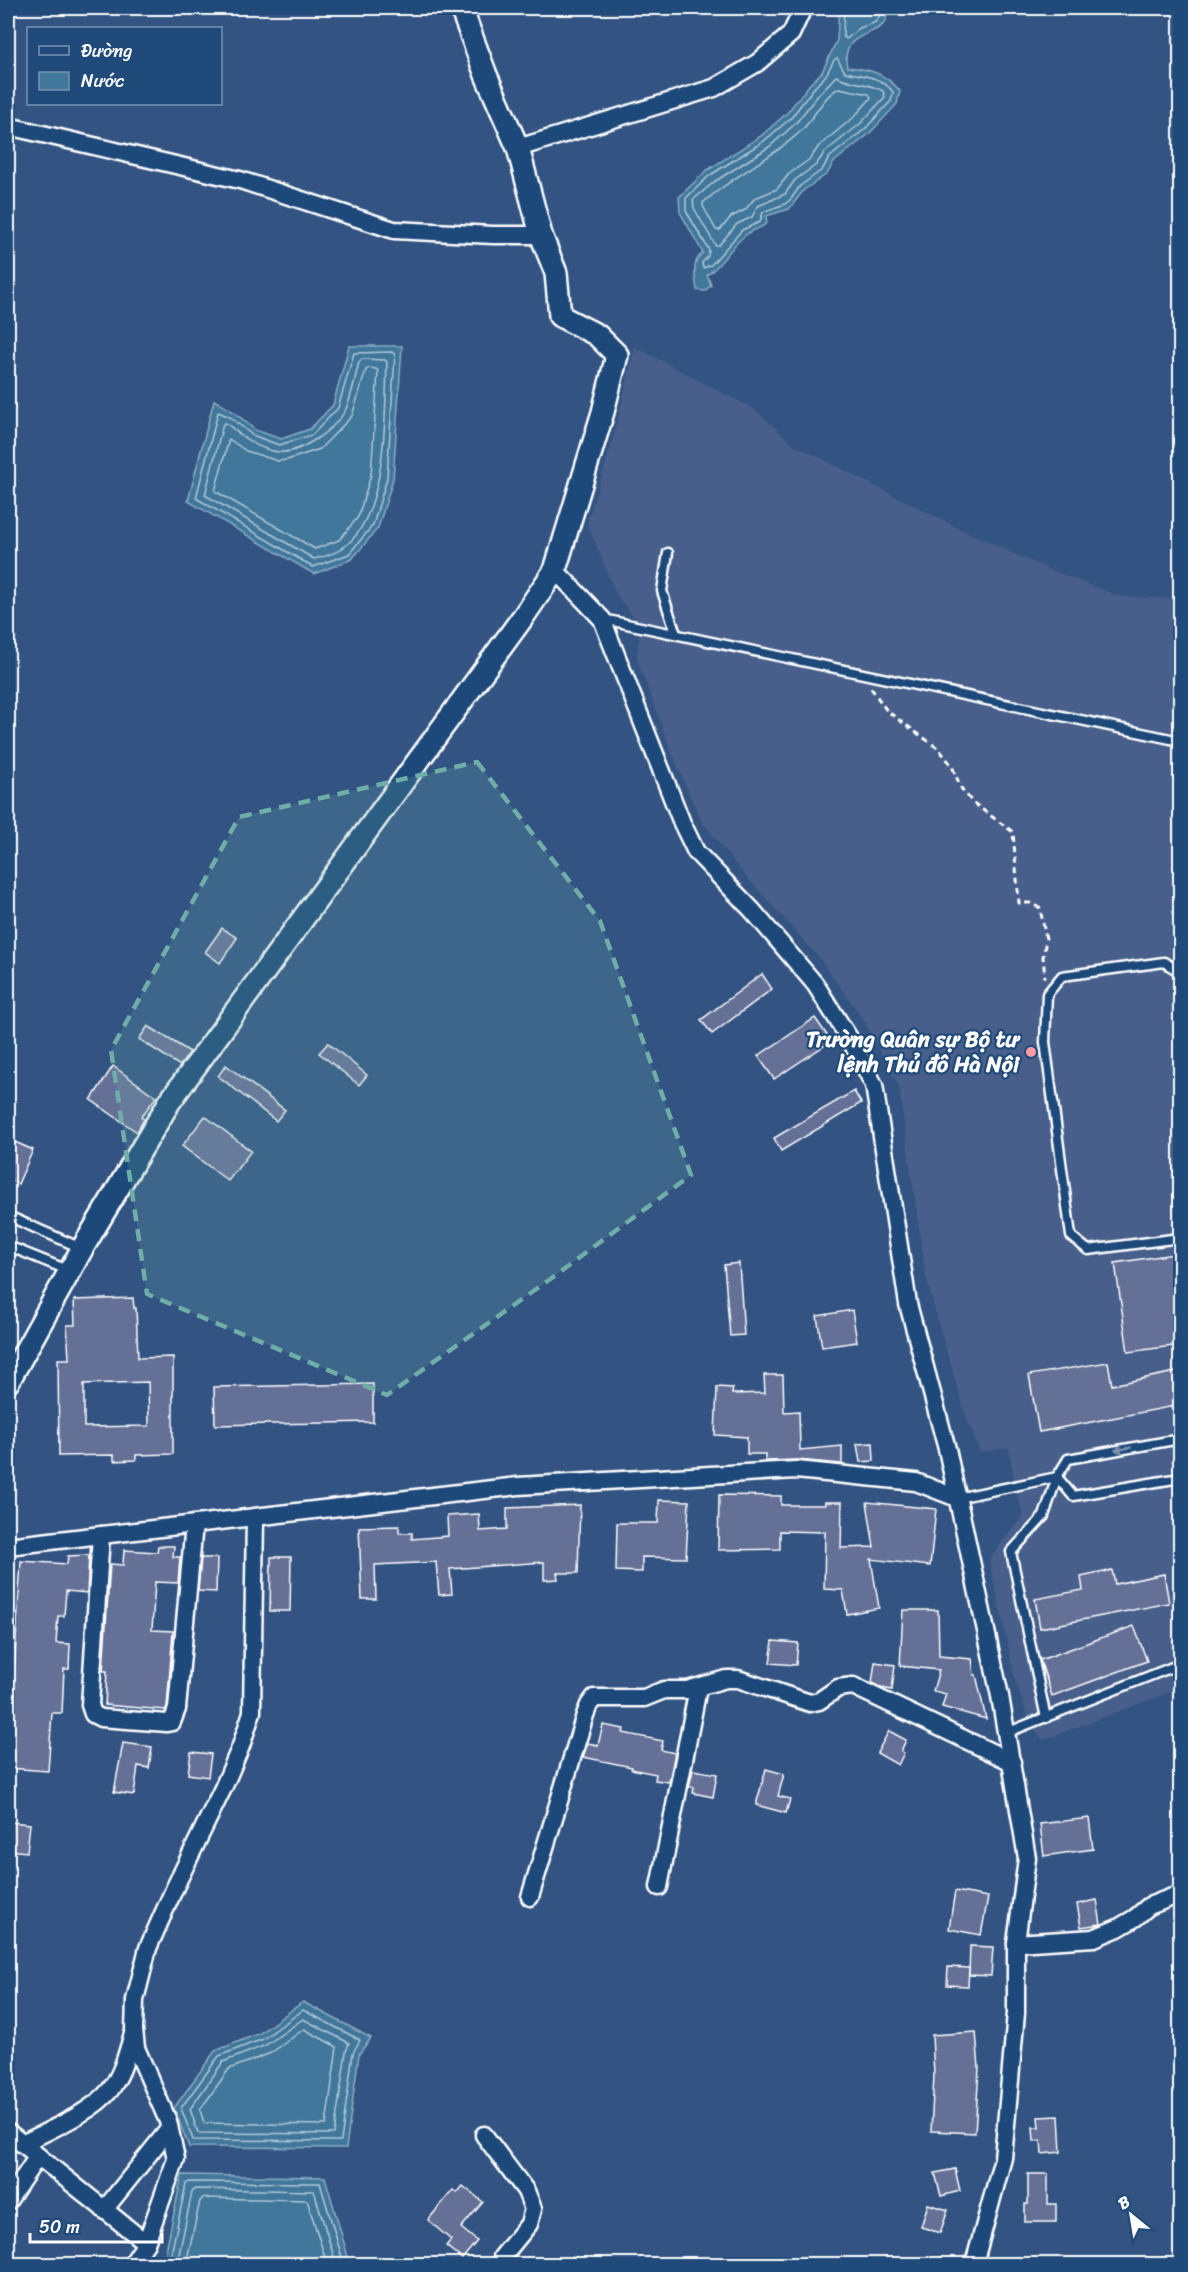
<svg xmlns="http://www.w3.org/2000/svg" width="1188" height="2272" font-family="Sriracha,sans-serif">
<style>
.built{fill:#465f8a}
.water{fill:#40779b;stroke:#8cadc3;stroke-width:1.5}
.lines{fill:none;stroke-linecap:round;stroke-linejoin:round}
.shore{stroke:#b3c9d7;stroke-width:1.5}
.building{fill:#656f97;stroke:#fff;stroke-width:1.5;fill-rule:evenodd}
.service-casing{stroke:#fff;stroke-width:13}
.minor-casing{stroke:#fff;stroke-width:21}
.tertiary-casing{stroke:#fff;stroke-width:26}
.path{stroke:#fff;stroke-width:3;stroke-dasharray:6 4.5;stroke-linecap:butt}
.service{stroke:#1f4a7a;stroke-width:8}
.minor{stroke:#1f4a7a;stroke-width:16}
.tertiary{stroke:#1f4a7a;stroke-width:21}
.oneway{fill:#7992af}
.marked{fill:#6fada8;fill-opacity:0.2;stroke:#6fada8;stroke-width:4.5;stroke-dasharray:12 8;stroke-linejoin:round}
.poi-dot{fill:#ff9aa2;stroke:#1f4a7a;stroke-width:2}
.labels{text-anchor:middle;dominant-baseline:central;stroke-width:4.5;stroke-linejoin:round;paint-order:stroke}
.poi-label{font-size:22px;font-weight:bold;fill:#fff;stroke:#1f4a7a;text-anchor:end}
</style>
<rect width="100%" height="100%" fill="#335482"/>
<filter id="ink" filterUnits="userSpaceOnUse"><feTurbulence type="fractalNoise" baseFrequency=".0167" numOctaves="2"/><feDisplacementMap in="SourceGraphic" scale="12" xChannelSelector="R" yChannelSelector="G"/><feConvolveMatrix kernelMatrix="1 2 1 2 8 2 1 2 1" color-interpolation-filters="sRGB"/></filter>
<g filter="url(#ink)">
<!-- built -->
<path class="built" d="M635,347L754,409L793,444L962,530L1048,569L1121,597L1180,599V1688L1043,1740L1030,1724L1015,1678L989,1559L1023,1515L1015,1487L1009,1448L980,1452L966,1416L941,1333L926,1277L899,1087L862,1017L816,954L741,871L700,819L671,751L637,659L640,626L616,594L587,523L612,443Z"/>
<!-- water -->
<g class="water">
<path d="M839,8H887C887,12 887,19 885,22C875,38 840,31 847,67C869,69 885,73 900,91L897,104L869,134L834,162L827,174L804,190L789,209L766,216L767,223C761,229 753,229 747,234C731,245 723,264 707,275L711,285L705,291L697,290C695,277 691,261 703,253L680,212L679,197L706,171L761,136L787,113L809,85L822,72L837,40Z"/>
<path d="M349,346H402L393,479L378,528L352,559L314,574L188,501L214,400L234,412L255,430L281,439L310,429L333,405Z"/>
<path d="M303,2002L371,2038L359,2054L346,2148L189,2147L174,2108L215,2051L260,2033Z"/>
<path d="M182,2175L325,2177L350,2264H163Z"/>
</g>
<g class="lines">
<!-- shore -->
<g class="shore">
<path d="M844,8L843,36L846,39C850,37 854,32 858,29C872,21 878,28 881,8"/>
<path d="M837,58L845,72C863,76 881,76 893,92L891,101L865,129L830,157L822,170L800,186L791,199L785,204L763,212L760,222L742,230L711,265L703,268L702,263L708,256L709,250L686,211V198L709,176L764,141L791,118L813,89L826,75L834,60Z"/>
<path d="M836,76C851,84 868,82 883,91L885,97L860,124L825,152L816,165L795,180L785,194L758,206L752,217L737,224L719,245H715L694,208L693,200L714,182L769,147L795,124L819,94Z"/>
<path d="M839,88L869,94L871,98L854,117L819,146L810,159L789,174L777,189L755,198L745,210L731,217L720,230H716L703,206V203C733,175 772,159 802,130C815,117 823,96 839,88Z"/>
<path d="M392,352L395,355L387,478L373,525L349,554L313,567L196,498L218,412L230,417L252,435L279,445L312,435L338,408L354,353Z"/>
<path d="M362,359L385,360L387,362C385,412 388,515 344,547C337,553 323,557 314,559L205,495L223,424L226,423C241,436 258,450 279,452C300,454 335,429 345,411C352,397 355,377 359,362Z"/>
<path d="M369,368L376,369L378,371L371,475L358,517L339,540L315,549L215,491L229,439L246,451L278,461L287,460L320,449L352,416L366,370Z"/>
<path d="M303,2010L360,2040L353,2053L341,2141L193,2140L181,2108L219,2056L263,2039Z"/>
<path d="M303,2019L349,2043L346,2052L334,2134L198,2133L190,2109L223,2062L266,2045Z"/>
<path d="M304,2029L337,2047L326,2125L204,2123L200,2110L229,2069L271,2053Z"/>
<path d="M169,2264L186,2184L189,2182L320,2183L344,2264"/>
<path d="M177,2264L192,2192L195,2189L314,2191L336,2264"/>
<path d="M186,2264L200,2201L203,2198L307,2200L327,2264"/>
</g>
</g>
<!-- building -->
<g class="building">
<path d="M222,928L237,938L220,963L205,952Z"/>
<path d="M762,974L772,989L712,1034L701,1020Z"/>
<path d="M815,1018L831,1041L774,1079L758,1056Z"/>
<path d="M148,1026L190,1052L180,1066L139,1039Z"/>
<path d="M328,1043L367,1075L359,1085L319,1053Z"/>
<path d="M226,1065L285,1110L276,1121L218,1076Z"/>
<path d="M113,1066L156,1097L141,1117L144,1119L137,1132L91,1100Z"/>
<path d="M854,1091L861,1103L781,1151L774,1138Z"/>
<path d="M205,1116L251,1151L228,1181L182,1146Z"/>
<path d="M8,1139L33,1150L18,1184L8,1179Z"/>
<path d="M1180,1253V1345L1128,1352L1115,1263Z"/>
<path d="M739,1263L744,1335L730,1336L724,1265Z"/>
<path d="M133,1298L134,1308H136L138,1358L173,1357V1454L136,1455V1460L114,1461V1455L59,1456L58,1359H69L67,1325H75L74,1300ZM148,1382L149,1426L84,1427V1384Z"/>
<path d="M852,1310L857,1342L822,1347L817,1316Z"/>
<path d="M1108,1362L1112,1385L1180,1371V1405L1039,1432L1029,1375Z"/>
<path d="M764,1375H783L784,1412L799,1411L800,1450L842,1446V1464L797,1460L765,1461V1454H747V1437L715,1435L717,1387L733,1388L732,1394L765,1393Z"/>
<path d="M373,1384V1422L215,1425L214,1387Z"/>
<path d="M873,1443L874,1461L860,1462L857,1444Z"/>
<path d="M719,1495L781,1496V1505H825V1502H842L841,1548L874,1547L867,1502L936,1509L930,1566L871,1559L879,1608L847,1614L843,1590L824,1589L825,1532L780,1531V1549L718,1550Z"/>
<path d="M659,1500L689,1501L686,1558L642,1557V1572L616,1571L617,1523H658Z"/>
<path d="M580,1505L578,1573H557L558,1579L544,1580V1562L450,1569L452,1594L439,1595L436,1562L375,1565L376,1599H362L359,1527L399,1526V1533H412V1539L448,1536L447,1516L479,1514L480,1531L507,1529V1508Z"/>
<path d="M158,1546H174L173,1557H180L178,1583L155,1582L152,1630L173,1631L167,1707L165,1710L105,1705L107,1671H103L110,1564L123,1565L124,1550L157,1552Z"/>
<path d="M89,1555L87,1593L66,1591L64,1616H58L56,1643L70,1644L69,1669H64L62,1713H52L48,1771L8,1768L21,1561L67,1564L68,1556Z"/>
<path d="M271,1557H291L290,1611H270Z"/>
<path d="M201,1558H217L216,1592L198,1591Z"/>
<path d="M1112,1570L1115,1584L1164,1574L1169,1603L1040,1628L1035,1599L1083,1590L1081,1577Z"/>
<path d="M903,1610H938L939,1656L972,1659L974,1675H976L986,1719L942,1707L946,1694L933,1691L939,1670L900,1666Z"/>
<path d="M1134,1626L1147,1661L1052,1696L1040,1660Z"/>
<path d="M773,1641L798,1643L796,1665L770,1663Z"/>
<path d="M875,1662L895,1665L892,1690L882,1688L872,1683Z"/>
<path d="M603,1725L624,1729L623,1733L663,1741L661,1750L675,1753L669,1782L655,1780L656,1774L631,1769L632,1767L583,1757L588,1743L598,1745Z"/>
<path d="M889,1731L906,1740L901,1751L904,1753L898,1765L877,1753Z"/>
<path d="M123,1743L152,1747L149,1768L138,1766L134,1795L114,1792Z"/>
<path d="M191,1752L211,1754L208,1777L188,1774Z"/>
<path d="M766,1769L784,1774L778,1796L790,1799L786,1813L756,1805Z"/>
<path d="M693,1770L717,1774L713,1797L693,1793L694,1787H689Z"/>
<path d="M1089,1818L1093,1849L1044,1856L1040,1824Z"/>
<path d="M9,1822L30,1824L27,1852L8,1850Z"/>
<path d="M955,1891L988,1897L981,1935L949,1929Z"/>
<path d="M1097,1900L1101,1924L1081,1927L1077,1904Z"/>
<path d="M970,1946L993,1947L991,1976L969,1975Z"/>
<path d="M948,1967L969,1968L968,1986L947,1985Z"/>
<path d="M976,2032L979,2068L975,2133L931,2131L934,2075L932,2035Z"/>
<path d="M1059,2116L1061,2152L1042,2154L1041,2140L1034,2141L1033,2127H1039L1038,2117Z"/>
<path d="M955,2169L960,2191L941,2196L935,2173Z"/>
<path d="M1028,2174H1048V2204H1056V2222H1025V2204H1028Z"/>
<path d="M463,2186L483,2202L461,2228L477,2241L462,2259L446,2246L451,2240L428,2220L453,2190L457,2193Z"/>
<path d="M928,2204L948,2210L940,2233L921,2227Z"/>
</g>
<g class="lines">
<!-- service casing -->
<g class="service-casing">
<g id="service">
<path d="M668,553L662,591L676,634"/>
<path d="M603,619L1180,741"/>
<path d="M1180,972L1164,962L1062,976L1047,994L1045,1042L1071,1236L1088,1250L1180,1238"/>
<path d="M8,1216L81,1248"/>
<path d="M8,1246L70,1271"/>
<path d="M1180,1439L1068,1459L1057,1477L1073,1496L1180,1478"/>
<path d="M957,1498L1057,1477"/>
<path d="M1046,1718L1011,1552L1044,1516L1057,1477"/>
<path d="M1006,1733L1180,1664"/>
</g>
</g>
<!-- minor casing -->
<g class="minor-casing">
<g id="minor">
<path d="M8,126L240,180L394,230L493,235H541"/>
<path d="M518,148L714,88L757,63L791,34L803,8"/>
<path d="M555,570L602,619L682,823L696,852L752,910L815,984L851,1041L874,1085L908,1304L947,1449L1000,1696L1027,1858L1016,1943V2013L1003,2158L974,2264"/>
<path d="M101,1535L90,1705L93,1714L101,1718L167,1723L172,1722L177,1709L194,1524"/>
<path d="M8,1546L518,1486L796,1470L916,1482L957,1498"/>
<path d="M659,1887L698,1688"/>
<path d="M530,1897L585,1715L589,1705L594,1698H644L664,1690H687L726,1679H738L810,1703L819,1701L838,1688L853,1686L1012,1762"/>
<path d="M1016,1943L1094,1938L1118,1928L1135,1918L1149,1906L1180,1894"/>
<path d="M8,2132L146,2243"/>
<path d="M484,2135L526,2191L533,2209L529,2224L502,2257V2264"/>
<path d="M22,2144C47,2131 93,2112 110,2090C123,2073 127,2053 133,2034"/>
<path d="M8,2201L38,2156"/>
<path d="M104,2210L169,2129"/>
<path d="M132,2264L146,2243L176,2159L168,2121L136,2048L134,2030L135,2000L148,1948L175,1887L224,1786L241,1746L252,1712L255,1517"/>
</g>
</g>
<!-- tertiary casing -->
<g class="tertiary-casing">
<path id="tertiary" d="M8,1382L82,1249L170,1101L523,617L555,570L603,412L617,355L597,335L560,316L556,273L541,235L518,148L486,75L461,8"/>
</g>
<!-- path -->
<path class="path" d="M871,688L887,711L939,749L952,766L961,788L972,802L1013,832L1019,903H1030L1040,908L1046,939L1043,957L1045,978"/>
<!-- service -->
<use href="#service" class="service"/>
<!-- minor -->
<use href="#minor" class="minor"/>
<!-- tertiary -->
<use href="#tertiary" class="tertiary"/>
</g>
<!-- one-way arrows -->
<defs><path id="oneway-solid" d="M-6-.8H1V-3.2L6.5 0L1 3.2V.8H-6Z" transform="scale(1.5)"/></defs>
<use class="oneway" href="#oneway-solid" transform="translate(1123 1449) rotate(170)"/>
</g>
<!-- marked area -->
<path class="marked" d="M477,762L600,921L691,1175L549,1280L387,1395L147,1294L111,1050L239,817Z"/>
<!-- markers -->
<circle class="poi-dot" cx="1031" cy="1052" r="6"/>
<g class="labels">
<!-- poi labels -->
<g class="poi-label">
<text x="1019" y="1039">Trường Quân sự Bộ tư<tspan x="1019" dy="25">lệnh Thủ đô Hà Nội</tspan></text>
</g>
</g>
<!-- margin -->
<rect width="1188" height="2272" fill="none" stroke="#1f4a7a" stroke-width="30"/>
<rect x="15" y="15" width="1158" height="2242" fill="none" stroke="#fff" stroke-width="2" filter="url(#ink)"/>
<!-- legend -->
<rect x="27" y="27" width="195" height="78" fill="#1f4a7a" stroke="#7992af" stroke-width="1.5"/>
<rect x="39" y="46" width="30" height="9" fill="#1f4a7a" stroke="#7992af" stroke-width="1.5"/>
<text x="81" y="57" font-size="18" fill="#ffffff">Đường</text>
<rect x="39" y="72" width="30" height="18" fill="#40779b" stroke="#7992af" stroke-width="1.5"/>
<text x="81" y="87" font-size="18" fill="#ffffff">Nước</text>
<!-- north arrow -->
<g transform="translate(1131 2215) rotate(330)" stroke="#1f4a7a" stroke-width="4.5" paint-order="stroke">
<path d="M0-4.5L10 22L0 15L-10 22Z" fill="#ffffff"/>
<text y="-9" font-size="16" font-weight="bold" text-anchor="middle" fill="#ffffff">B</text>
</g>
<!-- scale -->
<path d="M30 2233v9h132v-9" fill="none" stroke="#ffffff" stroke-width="3"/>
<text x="39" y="2233" font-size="18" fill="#ffffff" stroke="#1f4a7a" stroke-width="4.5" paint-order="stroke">50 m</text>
</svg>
